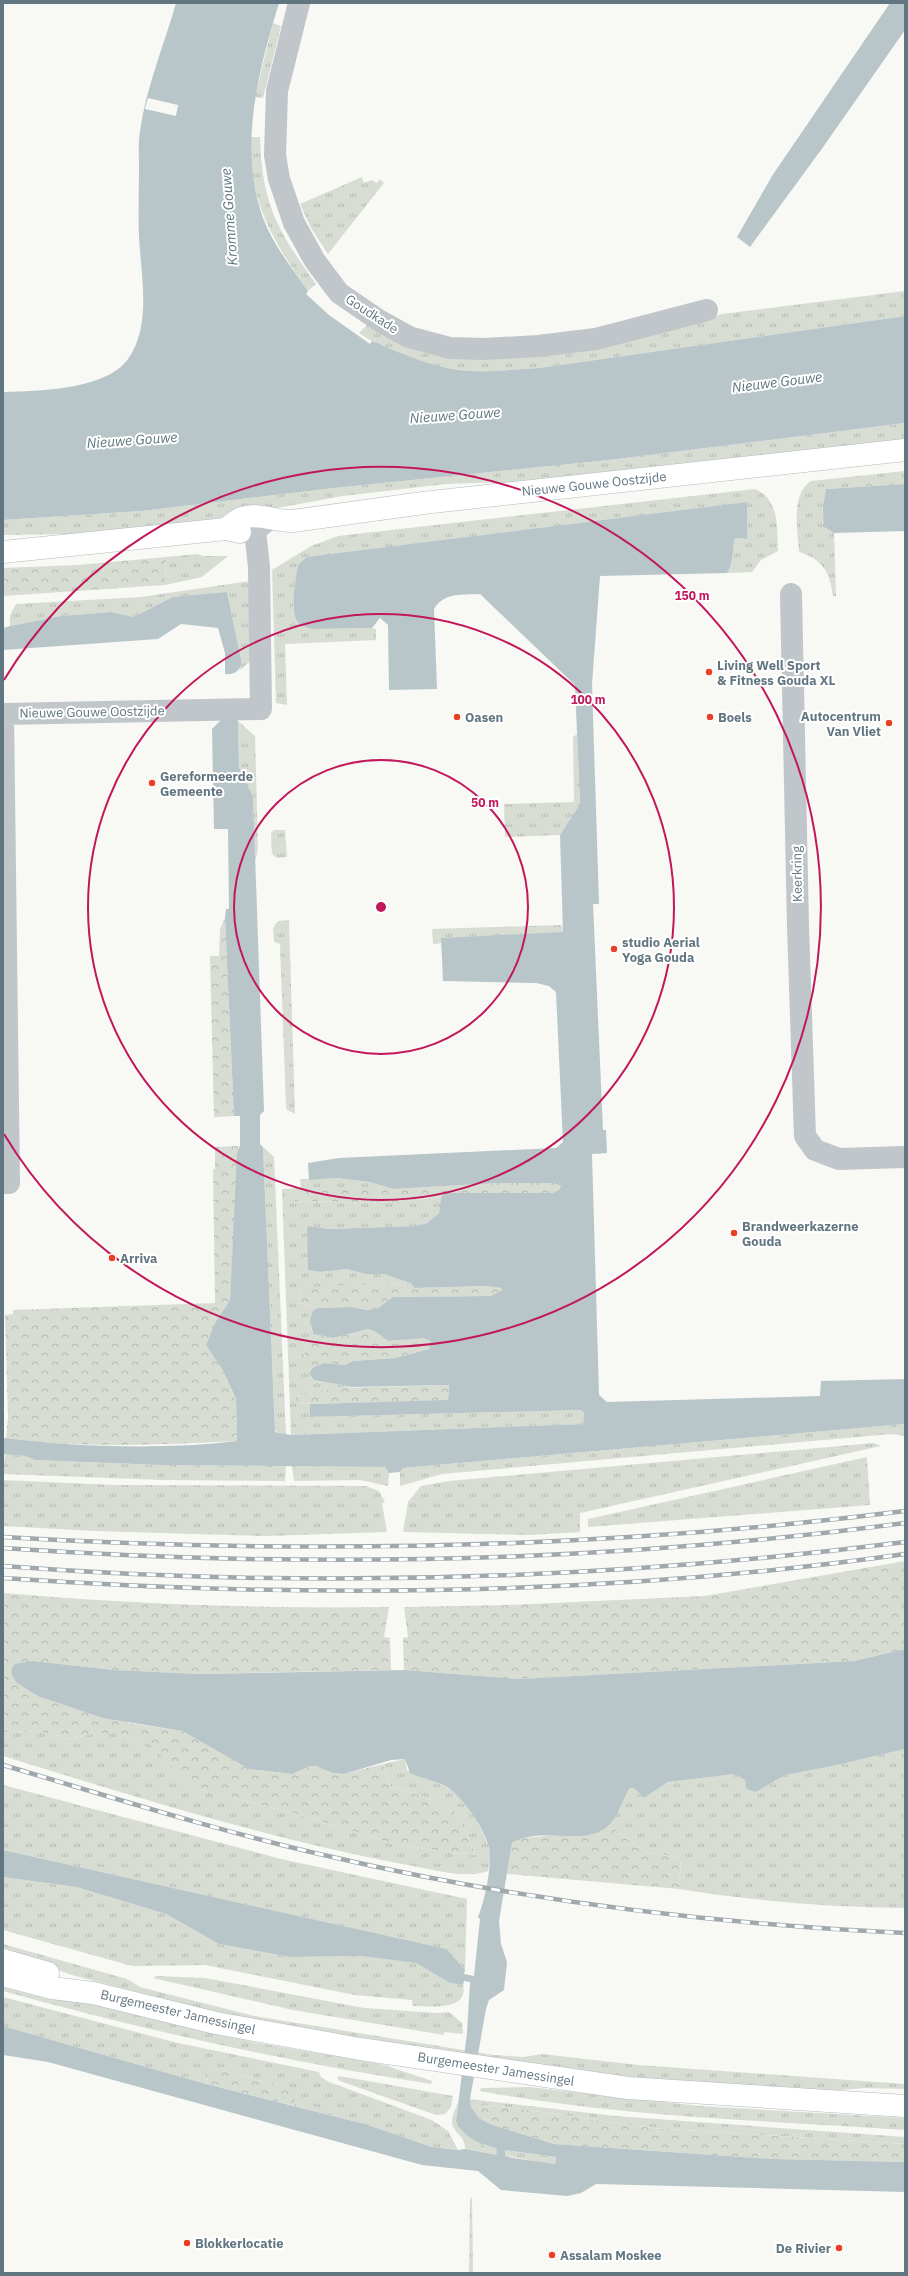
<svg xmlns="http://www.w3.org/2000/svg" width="908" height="2276" font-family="'IBM Plex Sans',sans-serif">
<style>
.grass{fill:url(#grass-tufts)}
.forest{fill:url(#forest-crowns)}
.water{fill:#b8c6c9;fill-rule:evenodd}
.pier{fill:#f8f8f5}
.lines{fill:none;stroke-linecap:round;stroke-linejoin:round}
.secondary-casing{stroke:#b3babe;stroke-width:23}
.street{stroke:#c0c6c9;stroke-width:22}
.secondary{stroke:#fff;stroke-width:22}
.rail-casing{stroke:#9fa8ad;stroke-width:4.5}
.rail{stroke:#fff;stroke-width:3;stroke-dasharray:9;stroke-linecap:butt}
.ring{fill:none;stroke:#c2185b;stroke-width:2}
.poi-dot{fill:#e93f24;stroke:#fff;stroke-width:1.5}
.labels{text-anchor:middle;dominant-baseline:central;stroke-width:4;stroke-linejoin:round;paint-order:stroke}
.street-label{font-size:13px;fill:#627681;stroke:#fff}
.poi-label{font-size:13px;font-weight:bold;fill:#627681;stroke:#fff;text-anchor:start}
.water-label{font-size:14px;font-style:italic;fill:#5d767c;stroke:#fff}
.centre{fill:#c2185b;stroke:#fff;stroke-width:2}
.ring-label{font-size:12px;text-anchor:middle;font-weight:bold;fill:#c2185b;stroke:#fff;stroke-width:4;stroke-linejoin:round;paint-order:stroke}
</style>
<defs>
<pattern id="grass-tufts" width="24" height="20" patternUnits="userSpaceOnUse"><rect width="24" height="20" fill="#d8ddd4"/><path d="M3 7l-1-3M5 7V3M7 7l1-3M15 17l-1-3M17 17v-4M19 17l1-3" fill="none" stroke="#b3b8b1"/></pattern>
<pattern id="forest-crowns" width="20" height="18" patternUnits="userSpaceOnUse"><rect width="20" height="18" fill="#d8ddd4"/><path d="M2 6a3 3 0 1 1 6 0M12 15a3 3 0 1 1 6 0" fill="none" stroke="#b3b8b1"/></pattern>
</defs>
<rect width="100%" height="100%" fill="#f8f8f5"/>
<!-- grass -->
<g class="grass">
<path d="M273,23L281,26L263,98L255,97Z"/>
<path d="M251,137H260C262,204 277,230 316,284L308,291C273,241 248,201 251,137Z"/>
<path d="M362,177L364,183L372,180L377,183L380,179L384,183L328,254L311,228L300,204Z"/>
<path d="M905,291V316L539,368C516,369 494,372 471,371C433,368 389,354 359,333L367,325L417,349L710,318L722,314Z"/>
<path d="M905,423V442L565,480L446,484L343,496L183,525L73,534L3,535V520L142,511L334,488L609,460Z"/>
<path d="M905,471V484L826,489L824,527L834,533L836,596H833C830,573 823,559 799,552C798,531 790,495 811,481Z"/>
<path d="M755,489C780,500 777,528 778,551L761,560L752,572L727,573C734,564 732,549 735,538L747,539L746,502L298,565L293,608L312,629L372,628L376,629V640L285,644L287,705L276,703L272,570L311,546L338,536Z"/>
<path d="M197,554L204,556H228L202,577L165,585L166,557Z"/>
<path d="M250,581L254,658L239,671L242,664L227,592L148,612L134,617L111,612L61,616L10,626V615L16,604L141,597Z"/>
<path d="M238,721L255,736L258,848L255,861L253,797L239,767Z"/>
<path d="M577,734L580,804L560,835L505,837L504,804L574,802L573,737Z"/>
<path d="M274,830H285L287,857L277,858L272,854L271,833Z"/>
<path d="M289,920L295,1114L287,1110L286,1106L280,944L274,942L273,928L278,921Z"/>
<path d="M562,925L563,933L442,938V943L433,944L432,929Z"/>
<path d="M263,1147L274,1157L286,1435L275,1431Z"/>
<path d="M336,1178L370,1182L393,1189H307L294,1201L388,1203L441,1197L439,1213L427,1223L415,1226L329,1229L310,1226L308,1270L320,1272L347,1269L366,1274H384L410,1283L299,1288L300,1303L317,1308L312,1312L311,1328L313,1334L306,1347L304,1358L314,1367L310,1373L314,1380L352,1387L296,1396V1404H310V1417L581,1410L584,1413L583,1424L291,1435L282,1189L301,1188L300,1179Z"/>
<path d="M905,1424V1436L891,1434L442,1474L400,1486V1472L403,1468Z"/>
<path d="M874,1443L881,1446L580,1513V1532L529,1535L403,1532L408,1502L421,1486L449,1481Z"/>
<path d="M5,1454L25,1456L35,1460L161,1465L286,1466L285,1481L162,1480L3,1474Z"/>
<path d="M867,1457L870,1505L588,1527V1519Z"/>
<path d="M292,1466L385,1467L389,1473L388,1486L360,1480L294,1481Z"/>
<path d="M3,1480L114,1485L366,1486L379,1491L385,1502L382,1503L387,1532L266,1536L94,1531L3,1526Z"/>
<path d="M39,1731L70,1739L95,1733H118L149,1743L193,1788L297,1814L397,1845L476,1855L456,1813L425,1797L390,1786L383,1764L405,1759L407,1770C419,1777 434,1780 446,1787C465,1797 486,1832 490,1853C491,1858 489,1865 488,1871C465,1880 427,1868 402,1864C267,1838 135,1797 3,1756V1732Z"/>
<path d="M905,1749V1908C829,1907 754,1901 679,1889L681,1858L650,1853L633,1844L609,1825L630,1788H634L644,1798L668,1782L735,1774L745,1780L756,1792L785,1775L833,1766Z"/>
<path d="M3,1785L281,1859L467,1899L465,1970L447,1949L3,1850Z"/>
<path d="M3,1877L76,1887L166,1914L219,1944L290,1957L361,1956L416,1963L450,1983L463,1985C469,2012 429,2006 413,2006L412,2000L355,1995L205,1965L132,1966L3,1930Z"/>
<path d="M3,1944L127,1979L140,1987L254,2016L494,2055L523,2057L542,2054L638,2065L905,2084V2089L865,2088L828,2091L662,2081L575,2071L284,2026L200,2009L72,1975L3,1951Z"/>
<path d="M156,1976L205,1978L364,2008L437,2013L449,2012L462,2023L463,2034L444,2032V2035L293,2010L153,1978Z"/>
<path d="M3,1983L253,2042L381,2064L432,2081L431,2084C286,2062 144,2030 3,1991Z"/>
<path d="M3,1997L178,2043L319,2072L321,2077L329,2082L432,2120L448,2131L458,2150L432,2147L365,2124L295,2106L293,2089L211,2068L206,2084L3,2026Z"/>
<path d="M339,2076L453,2096L451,2107L445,2114L436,2115L340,2081L337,2078Z"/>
<path d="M529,2087L700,2106L905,2118V2130C763,2120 620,2117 480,2091L481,2088Z"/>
<path d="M470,2099L615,2116L905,2137V2144L652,2128L492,2105L471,2107Z"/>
<path d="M458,2102L456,2121L485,2146L496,2148L497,2155L465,2149C466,2135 451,2132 452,2121C452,2115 456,2108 458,2102Z"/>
<path d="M505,2150L556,2157L555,2165L505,2156Z"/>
<path d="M472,2197L473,2273H469L470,2200Z"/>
</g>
<!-- forest -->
<g class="forest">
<path d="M166,557L165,585L3,596V568L78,565Z"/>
<path d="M225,918L234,1116L214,1117L210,956H219L220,929Z"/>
<path d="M238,1146L230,1300L215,1323L206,1345L222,1369L236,1400L237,1441C160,1445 83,1448 6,1439L8,1417L5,1315L13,1314V1310L215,1303L213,1169H215V1147Z"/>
<path d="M498,1183H553L561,1186L559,1190L552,1193H445L441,1197L388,1203L294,1201L307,1189H393Z"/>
<path d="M410,1283L415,1288L485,1286L501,1288L502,1290L491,1296L393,1297L378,1308L367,1310L352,1307L317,1308L300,1303L299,1287Z"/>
<path d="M368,1329L376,1332L388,1341L423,1337L430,1341L429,1349L395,1358L353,1361L345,1365L324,1363L314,1367L304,1359L306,1347L313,1334L333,1338Z"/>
<path d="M449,1385L448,1401L296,1404V1396L341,1388Z"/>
<path d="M905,1561V1649L854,1661L519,1679L404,1670L403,1638L408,1637L404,1607L510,1605L705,1596Z"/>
<path d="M3,1593C131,1604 261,1609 389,1607L384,1637L390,1638L391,1670L199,1674L114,1670L33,1661L129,1723L182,1731L249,1769L292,1774L310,1766H317L333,1773L344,1774L383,1764L390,1786L425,1797L456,1813L476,1855L397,1845L297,1814L193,1788L149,1744L118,1733H95L70,1739L39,1731L3,1732Z"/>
<path d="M609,1825L633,1844L650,1853L681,1858L679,1889L507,1874L512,1843L520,1838L600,1832Z"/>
<path d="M211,2068L294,2089L295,2106L206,2084Z"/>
<path d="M492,2105L652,2128L905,2144V2162L773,2159L554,2144L490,2124L479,2118L471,2107Z"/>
</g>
<!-- water -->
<g class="water">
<path d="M176,3H279C258,72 238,147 263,218C273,245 292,268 308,291L306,294L329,315L370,344L372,341C404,355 436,369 471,371C494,372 516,369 539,368L905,316V423L609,460L334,488L142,511L3,520V392C38,391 106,390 128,359C152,325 141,276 139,237C138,214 139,191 139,168C139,156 138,143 140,131C146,88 164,45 176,3Z"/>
<path d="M890,3H905V30L821,150L750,247L737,237L772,176Z"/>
<path d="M905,484V531L834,533L824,527L823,509L826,489Z"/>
<path d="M747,502V539L735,538C732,549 734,564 727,573L600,576L592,684L599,904H593L603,1130H606L607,1153L592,1154L599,1395L607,1402L820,1396L821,1381L905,1379V1424L403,1468L400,1472L389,1473L385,1467L161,1465L35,1460L25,1456L3,1454V1438C78,1447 162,1450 237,1441L236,1399L222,1369L206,1345L215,1323L230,1300L237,1153L240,1145V1116H234L225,918L226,909H229L228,829H214L212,729L221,720L236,719L238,721L239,767L253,797L264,1111L260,1115V1144L263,1147L275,1432L291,1435L583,1424L584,1413L581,1410L310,1417V1404L448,1400L449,1385L352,1387L314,1380L309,1373L314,1367L324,1363L345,1365L353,1361L395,1358L429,1349L430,1341L423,1338L388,1341L376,1332L368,1329L333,1338L313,1334L310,1321L312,1312L317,1308L352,1307L367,1310L378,1308L393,1297L491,1296L502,1290L501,1288L485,1286L415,1288L410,1283L384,1274H366L347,1269L320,1272L308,1270L307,1227L310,1226L329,1229L415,1226L427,1223L439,1213L441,1197L445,1193H552L559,1190L561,1186L553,1183H498L393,1189L370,1182L336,1178L309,1180L308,1163L339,1158L556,1148L563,1142L556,992L549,986L536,983L443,981L441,938L563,932L560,835L580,804L575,685L480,594C462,595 444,592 434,609L437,689L389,690L388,625L380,618L372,628L312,629C307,627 301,626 298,622C289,611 296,579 298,565L307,557Z"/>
<path d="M227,592L242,664C238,672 234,675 225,674V653L218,628L181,624L158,639L3,650V628L10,626L61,616L111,612L134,617L173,597Z"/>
<path d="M905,1649V1749L833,1766L785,1775L756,1792L747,1789L745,1780L735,1774L668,1782L644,1798L634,1788H630C622,1800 619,1815 609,1825C587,1848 540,1825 512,1843L499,1921L501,1944L507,1962L504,1990L489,2000L486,2009L470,2099L471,2107L479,2118L490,2124L554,2144L773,2159L905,2162V2192L596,2184L581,2193L567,2196L501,2190L478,2171L422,2165L48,2062L3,2055V2026L206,2084L365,2124L432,2147L458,2150L465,2149L497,2155L496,2148C481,2145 463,2137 456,2121L467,2033L470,1982L464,1981L463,1985L450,1983L416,1963L361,1956L290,1957L219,1944L166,1914L76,1887L3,1877V1850L447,1949L465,1970L464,1974L474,1976L480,1919L478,1917C485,1899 490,1874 490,1855C490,1835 463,1797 447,1787C436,1781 421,1778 410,1773L405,1759L391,1760L344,1774L333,1773L316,1766H310L292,1774L249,1769L182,1731L103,1718L38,1696L17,1683L12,1675V1668L15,1664L33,1661L114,1670L199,1674L404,1670L519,1679L854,1661ZM505,2150L556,2157L555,2164L512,2158L505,2156Z"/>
</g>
<!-- pier -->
<path class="pier" d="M148,98L178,105L176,116L145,109Z"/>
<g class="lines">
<!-- secondary casing -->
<g class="secondary-casing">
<g id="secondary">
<path d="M226,529C231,525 236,520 242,518C258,512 276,522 293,521L423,503L905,450"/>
<path d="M3,552L226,529L240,532"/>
<path d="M3,1960L48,1973"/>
<path d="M3,1975L52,1988L93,1993L216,2023L360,2049L559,2078L628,2088L905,2106"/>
</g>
</g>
<!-- street -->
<g class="street">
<path d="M299,3L277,91L275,155L279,179L294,223L315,261L339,293L380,321L409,337L450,348L484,349L538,346L596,339L707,310"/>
<path d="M791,594L798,926L805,1136L815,1150L839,1159L905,1157"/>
<path d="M3,1183H9L3,714L261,709L259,567L255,531L269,519"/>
</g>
<!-- secondary -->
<use href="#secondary" class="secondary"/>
<!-- rail casing -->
<g class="rail-casing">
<g id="rail">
<path d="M3,1537C306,1555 604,1549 905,1511"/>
<path d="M3,1548C304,1569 606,1563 905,1523"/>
<path d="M3,1566C304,1589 606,1580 905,1542"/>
<path d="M3,1578C303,1599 607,1596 905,1554"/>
<path d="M3,1765C111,1797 218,1831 328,1856C517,1900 711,1924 905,1933"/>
</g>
</g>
<!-- rail -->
<use href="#rail" class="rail"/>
</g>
<!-- distance rings -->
<g class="ring">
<circle cx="381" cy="907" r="147"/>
<circle cx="381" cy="907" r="293"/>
<path d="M4 680A440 440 0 1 1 4 1134"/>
</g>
<!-- markers -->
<g class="poi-dot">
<circle cx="709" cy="672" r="4"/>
<circle cx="457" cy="717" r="4"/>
<circle cx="710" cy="717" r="4"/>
<circle cx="889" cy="723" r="4"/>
<circle cx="152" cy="783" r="4"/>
<circle cx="614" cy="949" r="4"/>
<circle cx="734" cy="1233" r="4"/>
<circle cx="112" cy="1258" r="4"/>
<circle cx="187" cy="2243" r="4"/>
<circle cx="839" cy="2248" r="4"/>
<circle cx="552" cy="2255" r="4"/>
</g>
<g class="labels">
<!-- street labels -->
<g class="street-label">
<text transform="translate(372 314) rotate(33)">Goudkade</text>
<text transform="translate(594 484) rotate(-6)">Nieuwe Gouwe Oostzijde</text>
<text transform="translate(92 712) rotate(-1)">Nieuwe Gouwe Oostzijde</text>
<text transform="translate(797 874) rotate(-91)">Keerkring</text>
<text transform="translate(178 2012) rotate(13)">Burgemeester Jamessingel</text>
<text transform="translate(496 2069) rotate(9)">Burgemeester Jamessingel</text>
</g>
<!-- poi labels -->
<g class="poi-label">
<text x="717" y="665">Living Well Sport<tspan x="717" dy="15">&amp; Fitness Gouda XL</tspan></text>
<text x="881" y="716" text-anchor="end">Autocentrum<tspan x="881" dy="15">Van Vliet</tspan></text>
<text x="465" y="717">Oasen</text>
<text x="718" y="717">Boels</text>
<text x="160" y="776">Gereformeerde<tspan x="160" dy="15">Gemeente</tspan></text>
<text x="622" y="942">studio Aerial<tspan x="622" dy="15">Yoga Gouda</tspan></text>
<text x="742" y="1226">Brandweerkazerne<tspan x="742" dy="15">Gouda</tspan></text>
<text x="120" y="1258">Arriva</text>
<text x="195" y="2243">Blokkerlocatie</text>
<text x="831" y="2248" text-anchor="end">De Rivier</text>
<text x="560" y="2255">Assalam Moskee</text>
</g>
<!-- water labels -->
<g class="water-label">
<text transform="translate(229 217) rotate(-94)">Kromme Gouwe</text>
<text transform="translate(777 382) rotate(-7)">Nieuwe Gouwe</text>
<text transform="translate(455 415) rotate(-4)">Nieuwe Gouwe</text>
<text transform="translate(132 440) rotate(-4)">Nieuwe Gouwe</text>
</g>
</g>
<circle cx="381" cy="907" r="6" class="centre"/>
<g class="ring-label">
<text x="692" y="600">150 m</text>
<text x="588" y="704">100 m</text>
<text x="485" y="807">50 m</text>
</g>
<!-- border -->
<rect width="908" height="2276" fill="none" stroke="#627681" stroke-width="8"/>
</svg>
